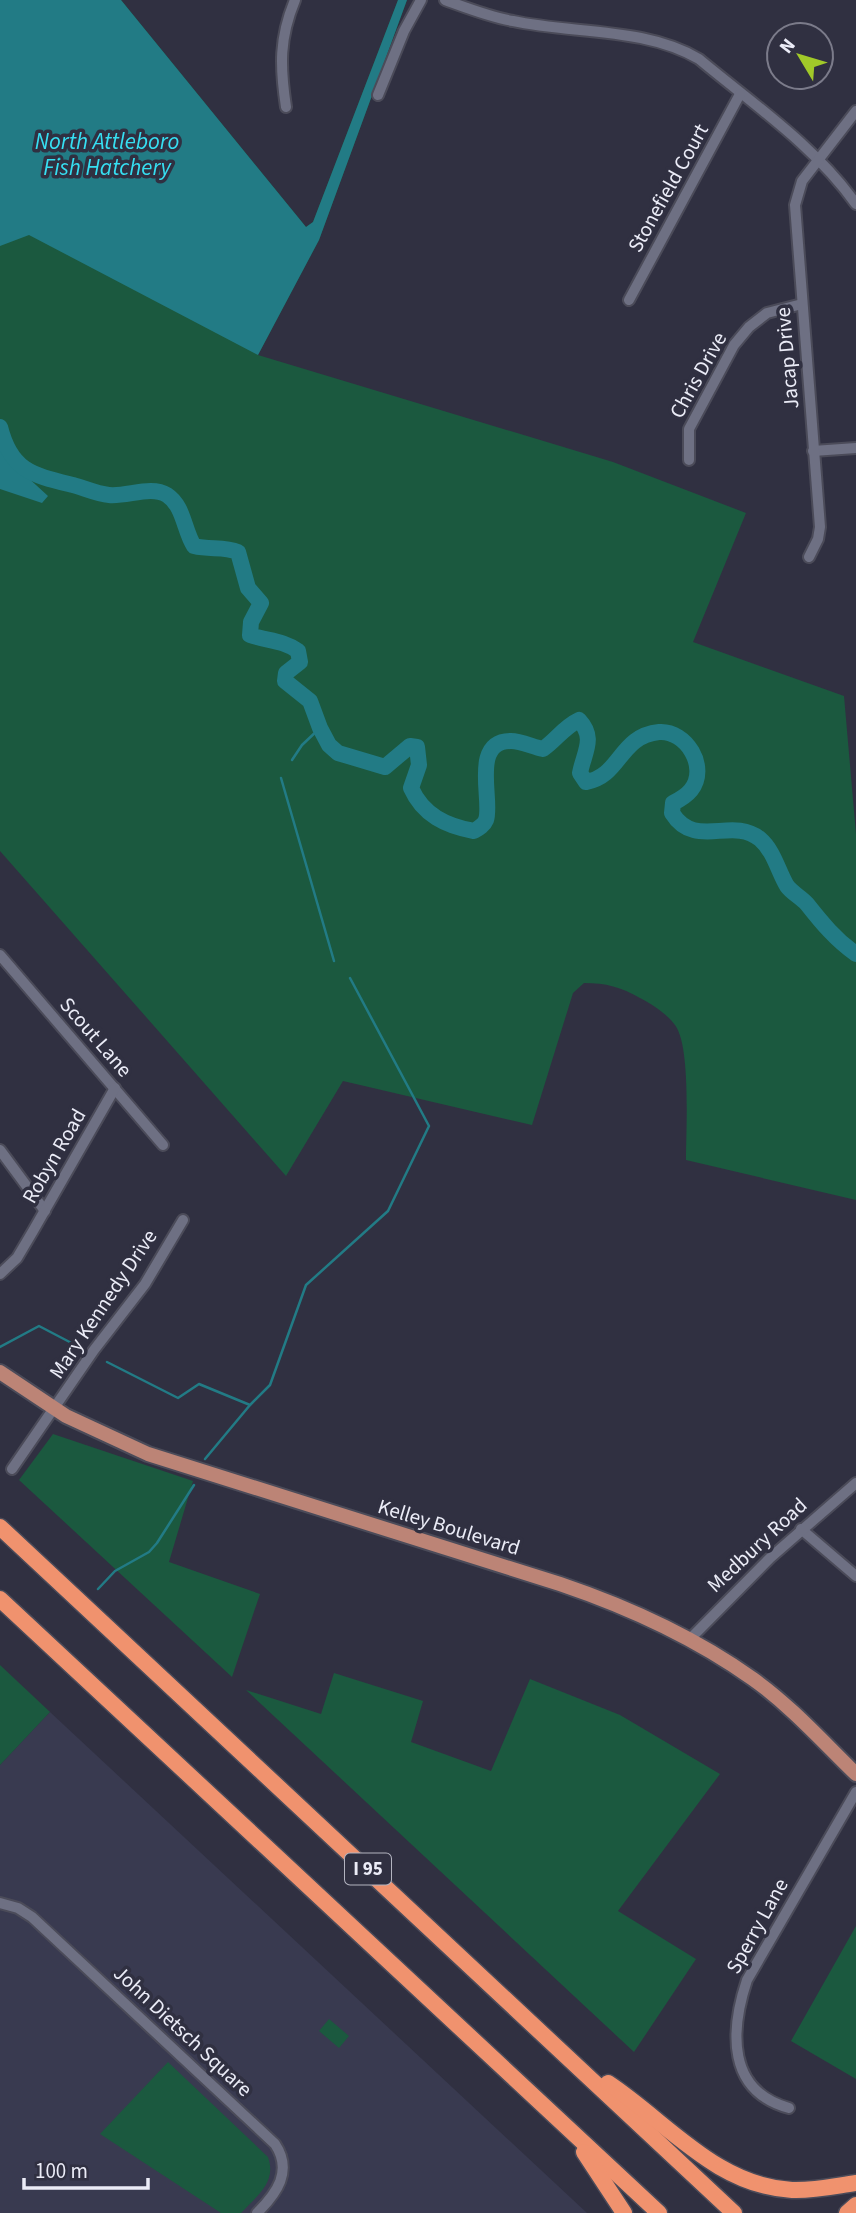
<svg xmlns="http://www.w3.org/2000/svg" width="856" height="2213" font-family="'Source Sans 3',sans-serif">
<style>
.built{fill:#393a50}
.green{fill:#1b593f}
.water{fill:#227b85}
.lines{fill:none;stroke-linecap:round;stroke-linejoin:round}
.stream{stroke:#227b85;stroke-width:2.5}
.river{stroke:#227b85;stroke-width:16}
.minor-casing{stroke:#4b4b59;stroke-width:14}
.major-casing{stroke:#4b4b59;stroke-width:18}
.highway-casing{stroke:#4b4b59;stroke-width:19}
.minor{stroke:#6e7083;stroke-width:10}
.major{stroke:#bc8476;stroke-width:14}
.highway{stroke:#f0926e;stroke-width:16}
.labels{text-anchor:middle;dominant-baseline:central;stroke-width:7;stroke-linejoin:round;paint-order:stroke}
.shield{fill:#303041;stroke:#b3b4c0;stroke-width:2}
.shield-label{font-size:19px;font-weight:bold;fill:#ebecf7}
.street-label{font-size:21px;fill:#ebecf7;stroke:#303041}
.water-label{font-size:23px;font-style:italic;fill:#36dff2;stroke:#303041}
</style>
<rect width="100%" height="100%" fill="#303041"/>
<!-- built -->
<path class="built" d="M50,1712L587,2213H0V1765Z"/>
<!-- green -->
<g class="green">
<path d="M0,0H121L306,227L313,222L398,0H407L319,240L258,355L613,462L746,513L693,642L844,696L856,834V1200L686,1160C686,1131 691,1046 675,1025C666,1013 653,1005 640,998C621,987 606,983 584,983L573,993L532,1125L343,1081L286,1176L0,851Z"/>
<path d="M53,1434L193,1481L169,1562L260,1594L232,1677L19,1480Z"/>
<path d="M0,1665L50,1712L0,1765Z"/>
<path d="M334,1673L423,1701L411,1742L491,1771L530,1679L620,1715L720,1774L618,1911L696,1959L634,2052L246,1690L321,1714Z"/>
<path d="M856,1926V2079L791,2041Z"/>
<path d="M329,2019L349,2036L339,2048L319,2031Z"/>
<path d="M168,2062L268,2157C277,2182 257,2196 241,2213H221L100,2134Z"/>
</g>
<!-- water -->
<g class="water">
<path d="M0,0H121L306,227L313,222L398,0H407L319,240L258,355L29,235L0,246Z"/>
<path d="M0,444L24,474L48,496L42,503L0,489Z"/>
</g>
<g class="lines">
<!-- stream -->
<g class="stream">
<path d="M0,442L3,440"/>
<path d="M292,760L302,745L320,728"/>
<path d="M281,778L334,961"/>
<path d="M0,1347L39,1326L83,1349"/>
<path d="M107,1362L178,1398L199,1384L250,1405L270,1385L306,1285L388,1211L429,1126L350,978"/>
<path d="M205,1459L250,1405"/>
<path d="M98,1589L115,1571L149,1552L157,1543L194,1485"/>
</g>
<!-- river -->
<path class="river" d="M0,427C11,471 32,475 73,485C84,488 97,494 109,495C127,497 151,485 167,495C184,506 184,531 194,546C210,550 224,546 238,552L248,588L261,603L251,622L250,635C267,641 283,640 298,651L300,662L286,673L285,681L310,701L320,728L329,745L338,753L385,767L410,746L417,747L419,765L411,788C423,815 446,826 474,831C479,828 484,825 486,820C493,801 470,741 511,741C521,741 533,747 543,749C556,740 564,727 579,720C596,738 584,752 580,773L586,782C621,776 619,736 659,732C686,730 709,767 691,790C687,795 679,800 673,803L672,813C695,850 732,816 760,839C774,851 778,871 787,886C792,893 801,897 807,904C822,923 836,940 856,954"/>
<!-- minor casing -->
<g class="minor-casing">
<g id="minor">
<path d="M445,0C467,8 490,17 513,21C573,34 645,27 699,59C753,104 815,146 856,204"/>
<path d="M378,95L404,31L421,0"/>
<path d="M286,107C280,67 279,38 295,0"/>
<path d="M629,300L740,94"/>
<path d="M813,451L856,448"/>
<path d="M689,460V429L734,345L749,327L767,313L802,304"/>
<path d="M809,557L818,539L820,527L795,205L802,181L856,111"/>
<path d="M0,955L163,1145"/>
<path d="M0,1150L45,1211"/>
<path d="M0,1274L17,1258L33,1231L115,1088"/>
<path d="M12,1469L94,1350L145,1284L183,1220"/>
<path d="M801,1529L856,1576"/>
<path d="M689,1640L770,1558L856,1483"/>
<path d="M0,1903L18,1908L32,1917L275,2144C293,2171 277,2193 257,2213"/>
<path d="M789,2108C727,2091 730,2031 747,1980L856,1792"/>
</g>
</g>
<!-- major casing -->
<g class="major-casing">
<path id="major" d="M0,1372L66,1416L148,1454L560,1584C628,1607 694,1637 753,1679C791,1706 823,1742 856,1774"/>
</g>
<!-- highway casing -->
<g class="highway-casing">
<g id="highway">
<path d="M0,1527L734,2213"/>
<path d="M0,1599L659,2213"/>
<path d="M608,2083C667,2122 716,2186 792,2190C813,2191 835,2186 856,2183"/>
<path d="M584,2152L624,2213"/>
<path d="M847,2213L856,2205"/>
</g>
</g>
<!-- minor -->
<use href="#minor" class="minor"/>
<!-- major -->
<use href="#major" class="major"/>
<!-- highway -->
<use href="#highway" class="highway"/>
</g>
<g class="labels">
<!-- shield labels -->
<rect class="shield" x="345" y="1853.5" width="46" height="31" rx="5"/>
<g class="shield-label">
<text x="368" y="1869">I 95</text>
</g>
<!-- street labels -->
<g class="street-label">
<text transform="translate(668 188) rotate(-61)">Stonefield Court</text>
<text transform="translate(787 358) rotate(-95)">Jacap Drive</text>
<text transform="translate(698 375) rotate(-61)">Chris Drive</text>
<text transform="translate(96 1037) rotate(49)">Scout Lane</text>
<text transform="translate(54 1156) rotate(-60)">Robyn Road</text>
<text transform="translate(103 1304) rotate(-56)">Mary Kennedy Drive</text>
<text transform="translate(449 1527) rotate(17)">Kelley Boulevard</text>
<text transform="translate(757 1545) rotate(-43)">Medbury Road</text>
<text transform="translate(757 1926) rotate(-61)">Sperry Lane</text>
<text transform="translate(183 2031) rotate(43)">John Dietsch Square</text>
</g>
<!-- water labels -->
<g class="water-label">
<text x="107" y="141">North Attleboro<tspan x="107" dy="26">Fish Hatchery</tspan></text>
</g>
</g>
<!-- north arrow -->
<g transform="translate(800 56) rotate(308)"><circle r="33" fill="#303041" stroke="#7b7b8a" stroke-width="2"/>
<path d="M0-5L12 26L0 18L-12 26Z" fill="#a1c929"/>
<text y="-10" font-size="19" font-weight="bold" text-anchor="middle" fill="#ebecf7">N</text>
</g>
<!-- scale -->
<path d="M24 2178v10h124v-10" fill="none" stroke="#ebecf7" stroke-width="3.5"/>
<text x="35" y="2178" font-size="21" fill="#ebecf7" stroke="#303041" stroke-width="5" paint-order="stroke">100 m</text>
</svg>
